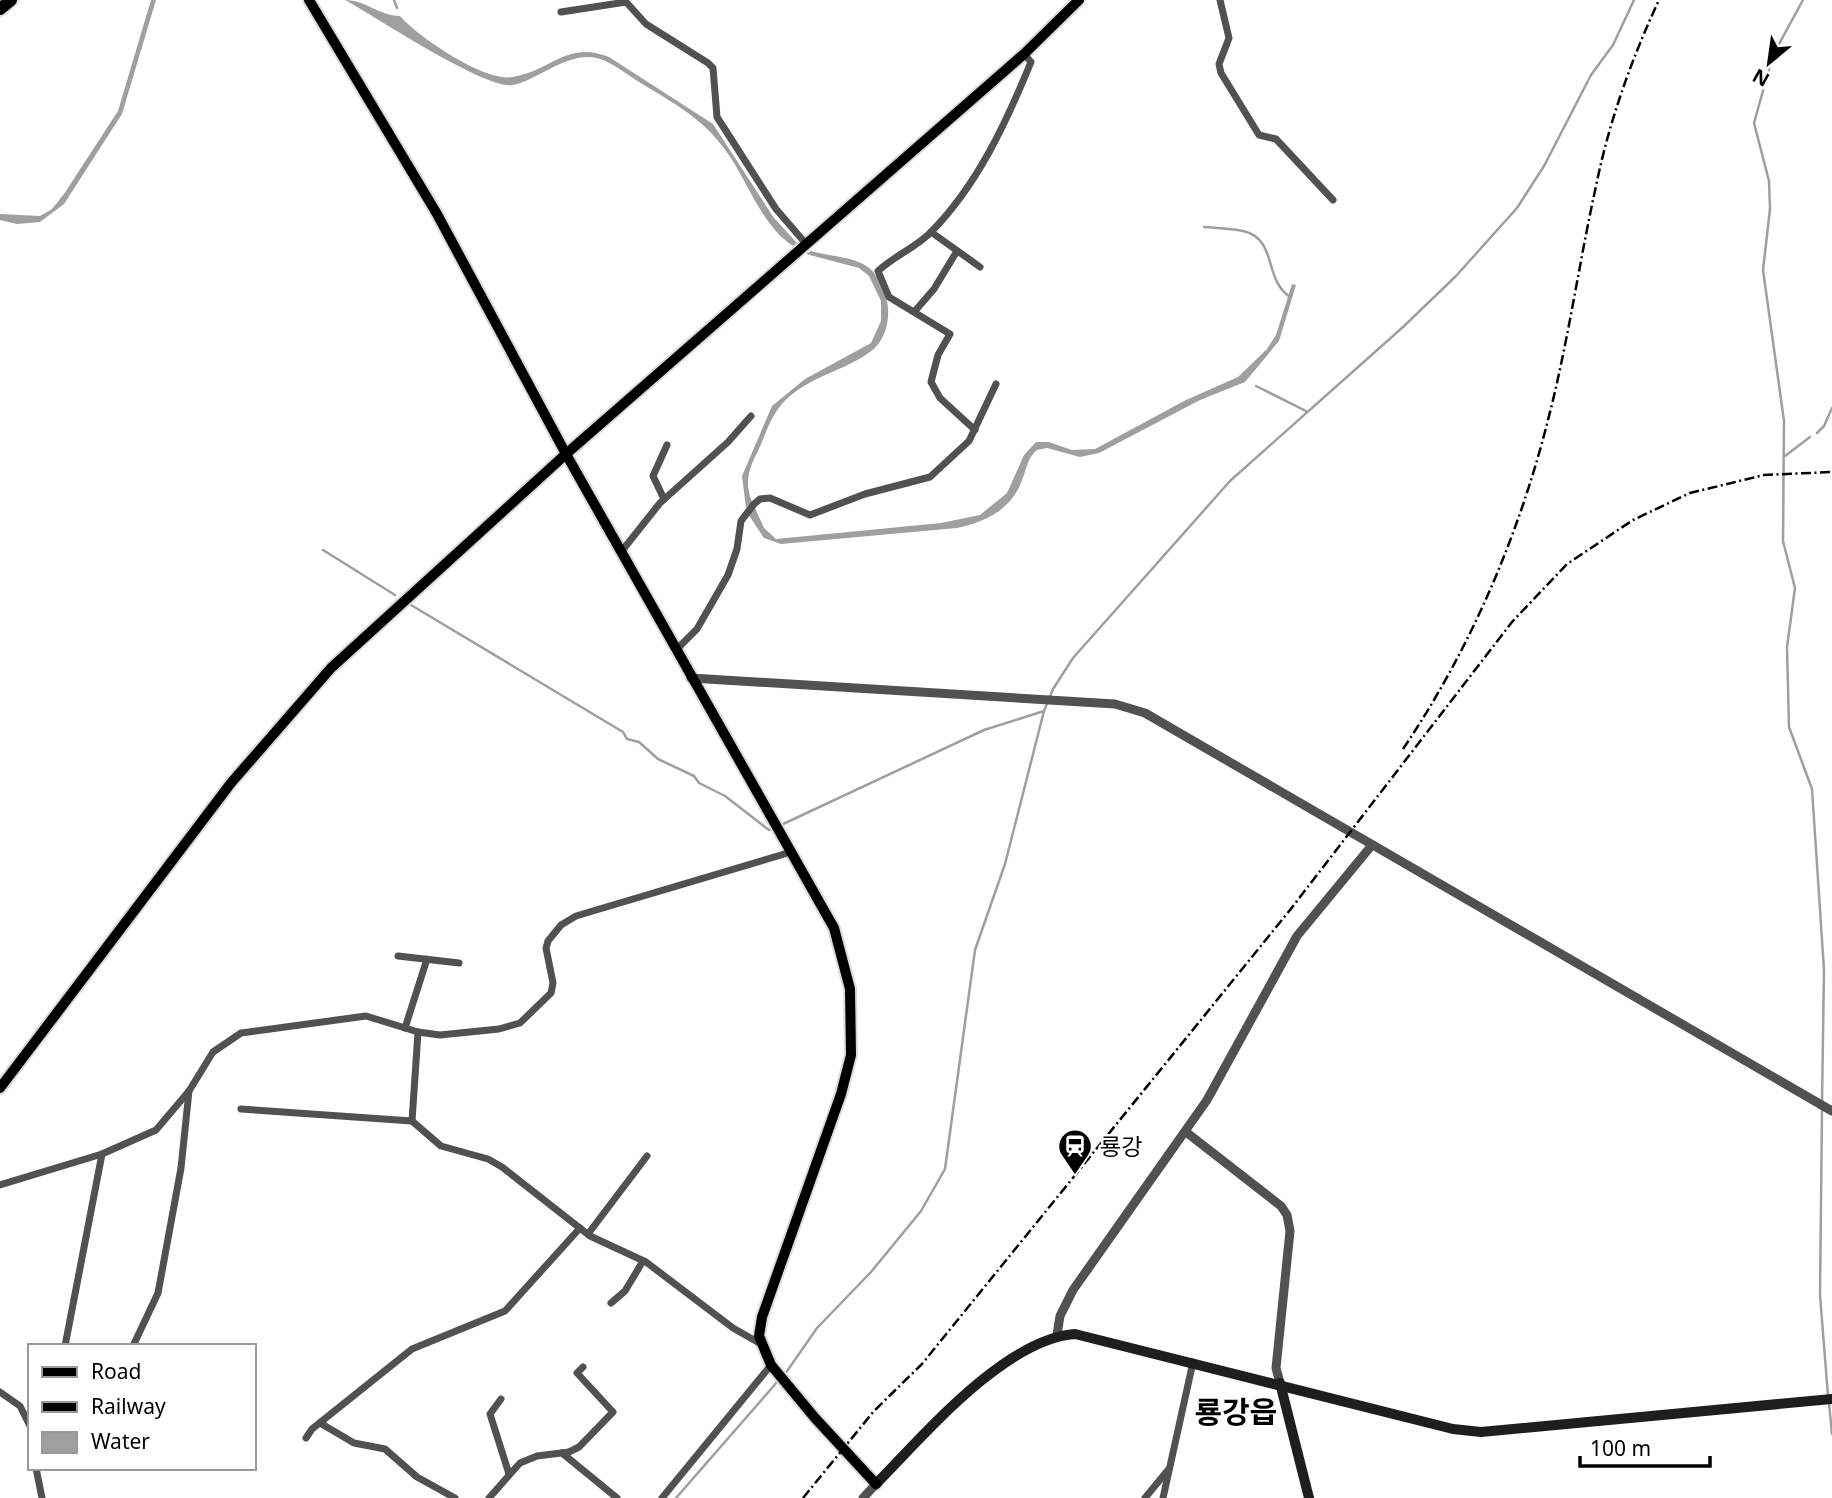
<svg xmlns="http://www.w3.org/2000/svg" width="1832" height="1498" font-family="'Noto Sans','Noto Sans KR',sans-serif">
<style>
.water{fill:#9f9f9f}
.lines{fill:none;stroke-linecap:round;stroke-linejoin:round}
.stream{stroke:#9f9f9f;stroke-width:2.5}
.primary-casing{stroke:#dbdbdb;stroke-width:14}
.motorway-casing{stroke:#dbdbdb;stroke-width:16}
.minor{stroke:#515151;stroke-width:7}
.tertiary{stroke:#515151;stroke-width:9}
.secondary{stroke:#1e1e1e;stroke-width:10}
.primary{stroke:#000;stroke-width:10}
.motorway{stroke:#000;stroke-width:12}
.rail{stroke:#000;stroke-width:2.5;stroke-dasharray:10 3.5 2 3.5;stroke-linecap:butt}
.labels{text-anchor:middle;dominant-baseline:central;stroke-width:5;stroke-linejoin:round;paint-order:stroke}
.poi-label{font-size:23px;fill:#000;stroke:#fff;text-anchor:start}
.district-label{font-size:30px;font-weight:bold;fill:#000;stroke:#fff}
</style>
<rect width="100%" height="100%" fill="#fff"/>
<!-- water -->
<g class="water">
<path d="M151,0H156L122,114L64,204L40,222L17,224L0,220V214L40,216L52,209L64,194L118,111Z"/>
<path d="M345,0C366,0 379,16 400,16C417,36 484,82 512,77C551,71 567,40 609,57L713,124L774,218L797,243L793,246C761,225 748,181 726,151C704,119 672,102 639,82C628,75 615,65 603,60C572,47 541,79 513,85C485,90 373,15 345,0Z"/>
<path d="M811,251C828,256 847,256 863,264C892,280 898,332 870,352C840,374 798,378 776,412C768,424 764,438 758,451C749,468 744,483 752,502L746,508L742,476L772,406L805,379L871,343L881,321V301L869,276L859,268L806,254Z"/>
<path d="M1292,284L1296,285L1279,341L1245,382L1200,400L1099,453L1080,457L1047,448L1037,450C1027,458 1027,469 1022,480C1012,509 986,522 957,528L781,544L764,538L748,514L755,508L764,528L776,539L941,523L980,515L1007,493L1024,455L1036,442H1049L1072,450L1095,449L1186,400L1238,377L1267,349L1276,335Z"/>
</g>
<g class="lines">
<!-- stream -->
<g class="stream">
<path d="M394,0L397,8"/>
<path d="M1803,0L1773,55L1754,123L1769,181L1770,209L1763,270L1784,421L1783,541L1795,588L1787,647L1789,727L1812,789L1824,970L1822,1103"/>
<path d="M1204,227C1217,228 1231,228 1243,231C1278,239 1263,279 1290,297"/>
<path d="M1256,386L1306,411"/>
<path d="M1817,433L1824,426L1832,408"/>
<path d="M1785,456L1810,437"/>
<path d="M323,550L395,595"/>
<path d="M411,605L623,732L627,739L639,742L658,759L694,776L699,783L725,796L769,830L775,828"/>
<path d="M781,825L984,730L1044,711L1053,689L1073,658L1230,481L1403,327L1456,276L1517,208L1544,166L1591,75L1613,45L1634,0"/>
<path d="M1822,1109L1820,1295L1828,1396"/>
<path d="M785,1374L817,1328L871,1272L921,1211L945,1169L975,950L1005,864L1044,711"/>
<path d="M1829,1403L1832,1434"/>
<path d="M676,1498L778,1381"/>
</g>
<!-- primary casing -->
<g class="primary-casing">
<g id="primary">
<path d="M309,0L437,214L566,454L834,928L850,989L851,1055L841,1094L762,1317L759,1336L771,1365L815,1418L876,1484"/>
<path d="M0,1088L231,783L331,668L566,454L1024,54L1079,0"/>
</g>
</g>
<!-- motorway casing -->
<g class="motorway-casing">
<path id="motorway" d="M0,9L11,0"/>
</g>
<!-- minor -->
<g class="minor">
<path d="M1220,0L1229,38L1219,64L1221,73L1259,135L1276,139L1333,200"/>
<path d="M561,12L626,2L646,24L708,63L713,68L717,117L776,209L807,245"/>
<path d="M931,232L980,267"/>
<path d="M915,311L934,289L957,251"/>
<path d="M975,430L940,398L931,382L938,355L950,334L889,297L878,271C894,256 915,248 930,233C977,186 1006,123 1031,62L1024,54"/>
<path d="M664,499L653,476L667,445"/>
<path d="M621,552L660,503L728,442L751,416"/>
<path d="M676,650L697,629L728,575L737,549L741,521L754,504L760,499L770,498L810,515L865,494L930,477L969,441L996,384"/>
<path d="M398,956L459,963"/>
<path d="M405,1028L427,959"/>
<path d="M418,1032L412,1121L441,1146L488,1159L502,1167L590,1236L646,1262L733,1328L761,1344"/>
<path d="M241,1109L412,1121"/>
<path d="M0,1185L102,1154L156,1130L189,1091L213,1052L241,1033L366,1016L418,1032L440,1035L499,1029L520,1023L551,993L553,983L546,948L548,941L561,925L576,916L791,852"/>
<path d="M588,1234L647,1156"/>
<path d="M611,1303L625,1291L643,1261"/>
<path d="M65,1346L102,1154"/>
<path d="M133,1346L158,1293L181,1168L189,1091"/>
<path d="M0,1392L20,1406L30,1426"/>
<path d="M501,1399L490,1414L509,1474"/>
<path d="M320,1423L354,1443L385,1449L417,1477L455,1498"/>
<path d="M306,1438L312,1429L412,1349L505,1311L580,1228"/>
<path d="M562,1453L617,1498"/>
<path d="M36,1468L42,1498"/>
<path d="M489,1498L520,1463L537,1456L569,1452L579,1447L613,1412L577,1373L583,1367"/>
<path d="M662,1498L771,1365"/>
<path d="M1145,1498L1168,1470"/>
<path d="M1163,1498L1193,1362"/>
</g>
<!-- tertiary -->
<g class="tertiary">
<path d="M691,678L1115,704L1145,713L1832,1111"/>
<path d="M1186,1132L1281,1206L1287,1215L1290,1231L1276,1368L1280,1383"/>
<path d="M1057,1335L1060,1316L1073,1290L1207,1100L1297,936L1372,845"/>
<path d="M863,1498L876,1484"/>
</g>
<!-- secondary -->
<g class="secondary">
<path d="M1280,1383L1309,1498"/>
<path d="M876,1484C923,1436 1005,1339 1075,1334L1453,1429L1481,1432L1832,1399"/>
</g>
<!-- primary -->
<use href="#primary" class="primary"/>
<!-- motorway -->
<use href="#motorway" class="motorway"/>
<!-- rail -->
<g class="rail">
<path d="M1403,749C1470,650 1519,535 1548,420C1568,343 1579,263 1596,186C1609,122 1631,60 1659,0"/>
<path d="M803,1498L874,1411L922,1364L1290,910L1512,622L1567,564L1633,520L1690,493L1764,475L1832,472"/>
</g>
</g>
<!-- icons -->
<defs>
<g id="station-pin" transform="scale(1.75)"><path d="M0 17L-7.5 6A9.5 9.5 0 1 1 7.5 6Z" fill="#000" stroke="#fff"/><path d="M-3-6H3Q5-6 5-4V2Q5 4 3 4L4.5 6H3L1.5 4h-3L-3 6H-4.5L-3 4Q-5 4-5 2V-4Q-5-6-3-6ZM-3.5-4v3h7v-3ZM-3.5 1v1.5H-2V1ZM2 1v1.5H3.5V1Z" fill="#fff"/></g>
</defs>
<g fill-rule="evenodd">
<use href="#station-pin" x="1075" y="1146"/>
</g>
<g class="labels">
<!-- poi labels -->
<g class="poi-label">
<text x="1100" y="1146">룡강</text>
</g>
<!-- district labels -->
<g class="district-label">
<text x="1236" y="1411">룡강읍</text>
</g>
</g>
<!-- legend -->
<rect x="28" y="1344" width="228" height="126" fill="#ffffff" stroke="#999999" stroke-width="2"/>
<rect x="42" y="1367" width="35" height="10" fill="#000000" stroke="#999999" stroke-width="2"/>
<text x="91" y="1379" font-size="21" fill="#000000">Road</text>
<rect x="42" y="1402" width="35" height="10" fill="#000000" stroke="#999999" stroke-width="2"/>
<text x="91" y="1414" font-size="21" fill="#000000">Railway</text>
<rect x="42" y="1432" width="35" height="21" fill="#9f9f9f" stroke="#999999" stroke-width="2"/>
<text x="91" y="1449" font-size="21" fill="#000000">Water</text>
<!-- north arrow -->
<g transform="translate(1769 63) rotate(209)" stroke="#ffffff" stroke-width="5" paint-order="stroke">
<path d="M0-5L12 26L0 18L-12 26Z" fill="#000000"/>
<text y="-10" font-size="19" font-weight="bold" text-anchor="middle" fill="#000000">N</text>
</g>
<!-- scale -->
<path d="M1580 1456v10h130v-10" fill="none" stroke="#000000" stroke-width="3.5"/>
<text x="1590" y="1456" font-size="21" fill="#000000" stroke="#ffffff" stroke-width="5" paint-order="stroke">100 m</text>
</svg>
